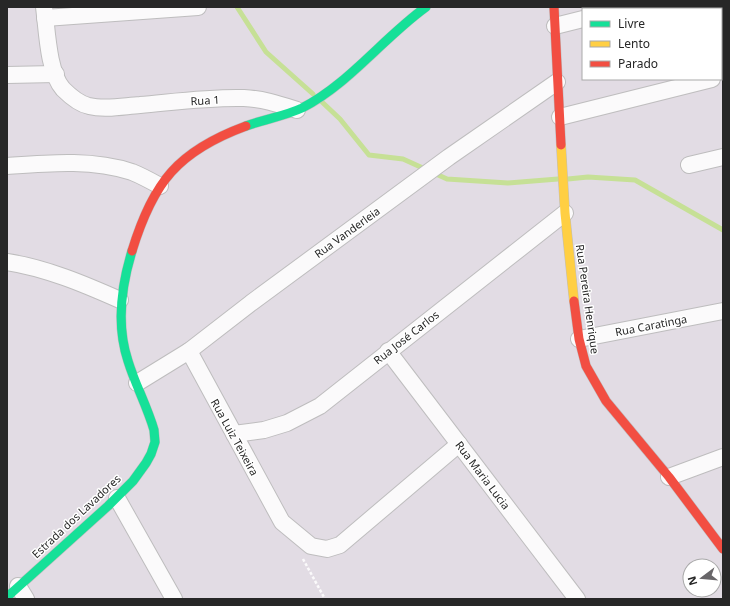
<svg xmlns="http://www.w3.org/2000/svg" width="730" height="606" font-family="'Noto Sans',sans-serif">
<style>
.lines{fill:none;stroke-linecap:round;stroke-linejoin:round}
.stream{stroke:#c6e096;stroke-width:5}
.street-casing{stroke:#bebdbe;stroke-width:18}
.fast-casing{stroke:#bebdbe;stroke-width:10}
.slow-casing{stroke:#bebdbe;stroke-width:10}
.jam-casing{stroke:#bebdbe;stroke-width:10}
.path{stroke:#fbfafb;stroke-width:2.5;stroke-dasharray:3 2;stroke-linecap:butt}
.street{stroke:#fbfafb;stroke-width:16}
.fast{stroke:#16e098;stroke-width:9}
.slow{stroke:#ffcf43;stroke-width:9}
.jam{stroke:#f24e42;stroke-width:9}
.labels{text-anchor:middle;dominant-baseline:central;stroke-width:3;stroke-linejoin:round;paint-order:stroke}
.street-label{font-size:11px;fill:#272727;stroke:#fff}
</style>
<rect width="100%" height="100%" fill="#e2dce4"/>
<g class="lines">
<!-- stream -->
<g class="stream">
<path d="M237,7L266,52L313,94"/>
<path d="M322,102L340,119L369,155L403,159L447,179L508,183L558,179"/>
<path d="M568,179L588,177L635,180L723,230"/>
</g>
<!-- street casing -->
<g class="street-casing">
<g id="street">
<path d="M44,7C47,29 48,72 63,89C70,96 79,104 89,106C105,110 124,106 140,105C174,102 209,97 244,98C263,99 278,104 297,110"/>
<path d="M623,9L631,7"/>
<path d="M45,18L198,7"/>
<path d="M555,26L583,19"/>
<path d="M7,75L56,74"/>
<path d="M560,117L712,79"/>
<path d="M689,165L723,157"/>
<path d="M7,166C49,163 92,159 132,172C142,176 151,181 160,186"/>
<path d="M7,262C46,268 84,284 120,300"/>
<path d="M579,339L723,311"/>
<path d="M189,351L282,522L311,546L327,549L340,545L459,444"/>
<path d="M388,351L577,599"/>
<path d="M137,383L189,351L251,303L449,157L557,82"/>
<path d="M234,434L264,430L287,423L320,406L565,213"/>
<path d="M669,477L723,457"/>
<path d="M117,498L174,599"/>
<path d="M18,586L26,599"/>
</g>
</g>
<!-- fast casing -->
<g class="fast-casing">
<g id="fast">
<path d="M246,126C265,119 285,116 302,108C349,84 383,38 426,7"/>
<path d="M7,597L108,506L133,481L146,463L151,454L155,442L154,430C147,406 135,384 128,361C116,325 121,287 132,251"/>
</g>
</g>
<!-- slow casing -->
<g class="slow-casing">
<path id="slow" d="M561,145L565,213L574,301"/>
</g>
<!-- jam casing -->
<g class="jam-casing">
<g id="jam">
<path d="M554,7L561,145"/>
<path d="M132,251C153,182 178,151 246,126"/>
<path d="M574,301L579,339L586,366L606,401L669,477L723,549"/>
</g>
</g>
<!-- path -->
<path class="path" d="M303,559L325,599"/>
<!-- street -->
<use href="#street" class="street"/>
<!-- fast -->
<use href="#fast" class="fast"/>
<!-- slow -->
<use href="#slow" class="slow"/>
<!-- jam -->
<use href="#jam" class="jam"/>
</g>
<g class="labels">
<!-- street labels -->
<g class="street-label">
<text transform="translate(205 100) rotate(-3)">Rua 1</text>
<text transform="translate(347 232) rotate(-36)">Rua Vanderleia</text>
<text transform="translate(588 299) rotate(82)">Rua Pereira Henrique</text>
<text transform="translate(651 325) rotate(-11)">Rua Caratinga</text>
<text transform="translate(406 337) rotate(-38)">Rua José Carlos</text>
<text transform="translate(235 437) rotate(61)">Rua Luiz Teixeira</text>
<text transform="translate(483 475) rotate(53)">Rua Maria Lucia</text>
<text transform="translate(76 516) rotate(-43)">Estrada dos Lavadores</text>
</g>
</g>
<!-- border -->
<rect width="730" height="606" fill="none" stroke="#272727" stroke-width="16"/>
<!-- legend -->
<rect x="582" y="8" width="140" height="72" fill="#ffffff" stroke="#a9a9a9"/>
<rect x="590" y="21" width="20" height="6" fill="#16e098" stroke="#a9a9a9"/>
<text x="618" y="28" font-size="12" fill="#272727">Livre</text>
<rect x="590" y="41" width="20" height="6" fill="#ffcf43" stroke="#a9a9a9"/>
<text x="618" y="48" font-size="12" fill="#272727">Lento</text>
<rect x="590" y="61" width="20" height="6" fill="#f24e42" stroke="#a9a9a9"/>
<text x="618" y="68" font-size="12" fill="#272727">Parado</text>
<!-- north arrow -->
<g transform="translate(702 578) rotate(254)"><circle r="19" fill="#ffffff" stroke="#a9a9a9"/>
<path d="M0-3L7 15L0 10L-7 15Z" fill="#686669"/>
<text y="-6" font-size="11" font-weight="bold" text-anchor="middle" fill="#272727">N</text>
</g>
</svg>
